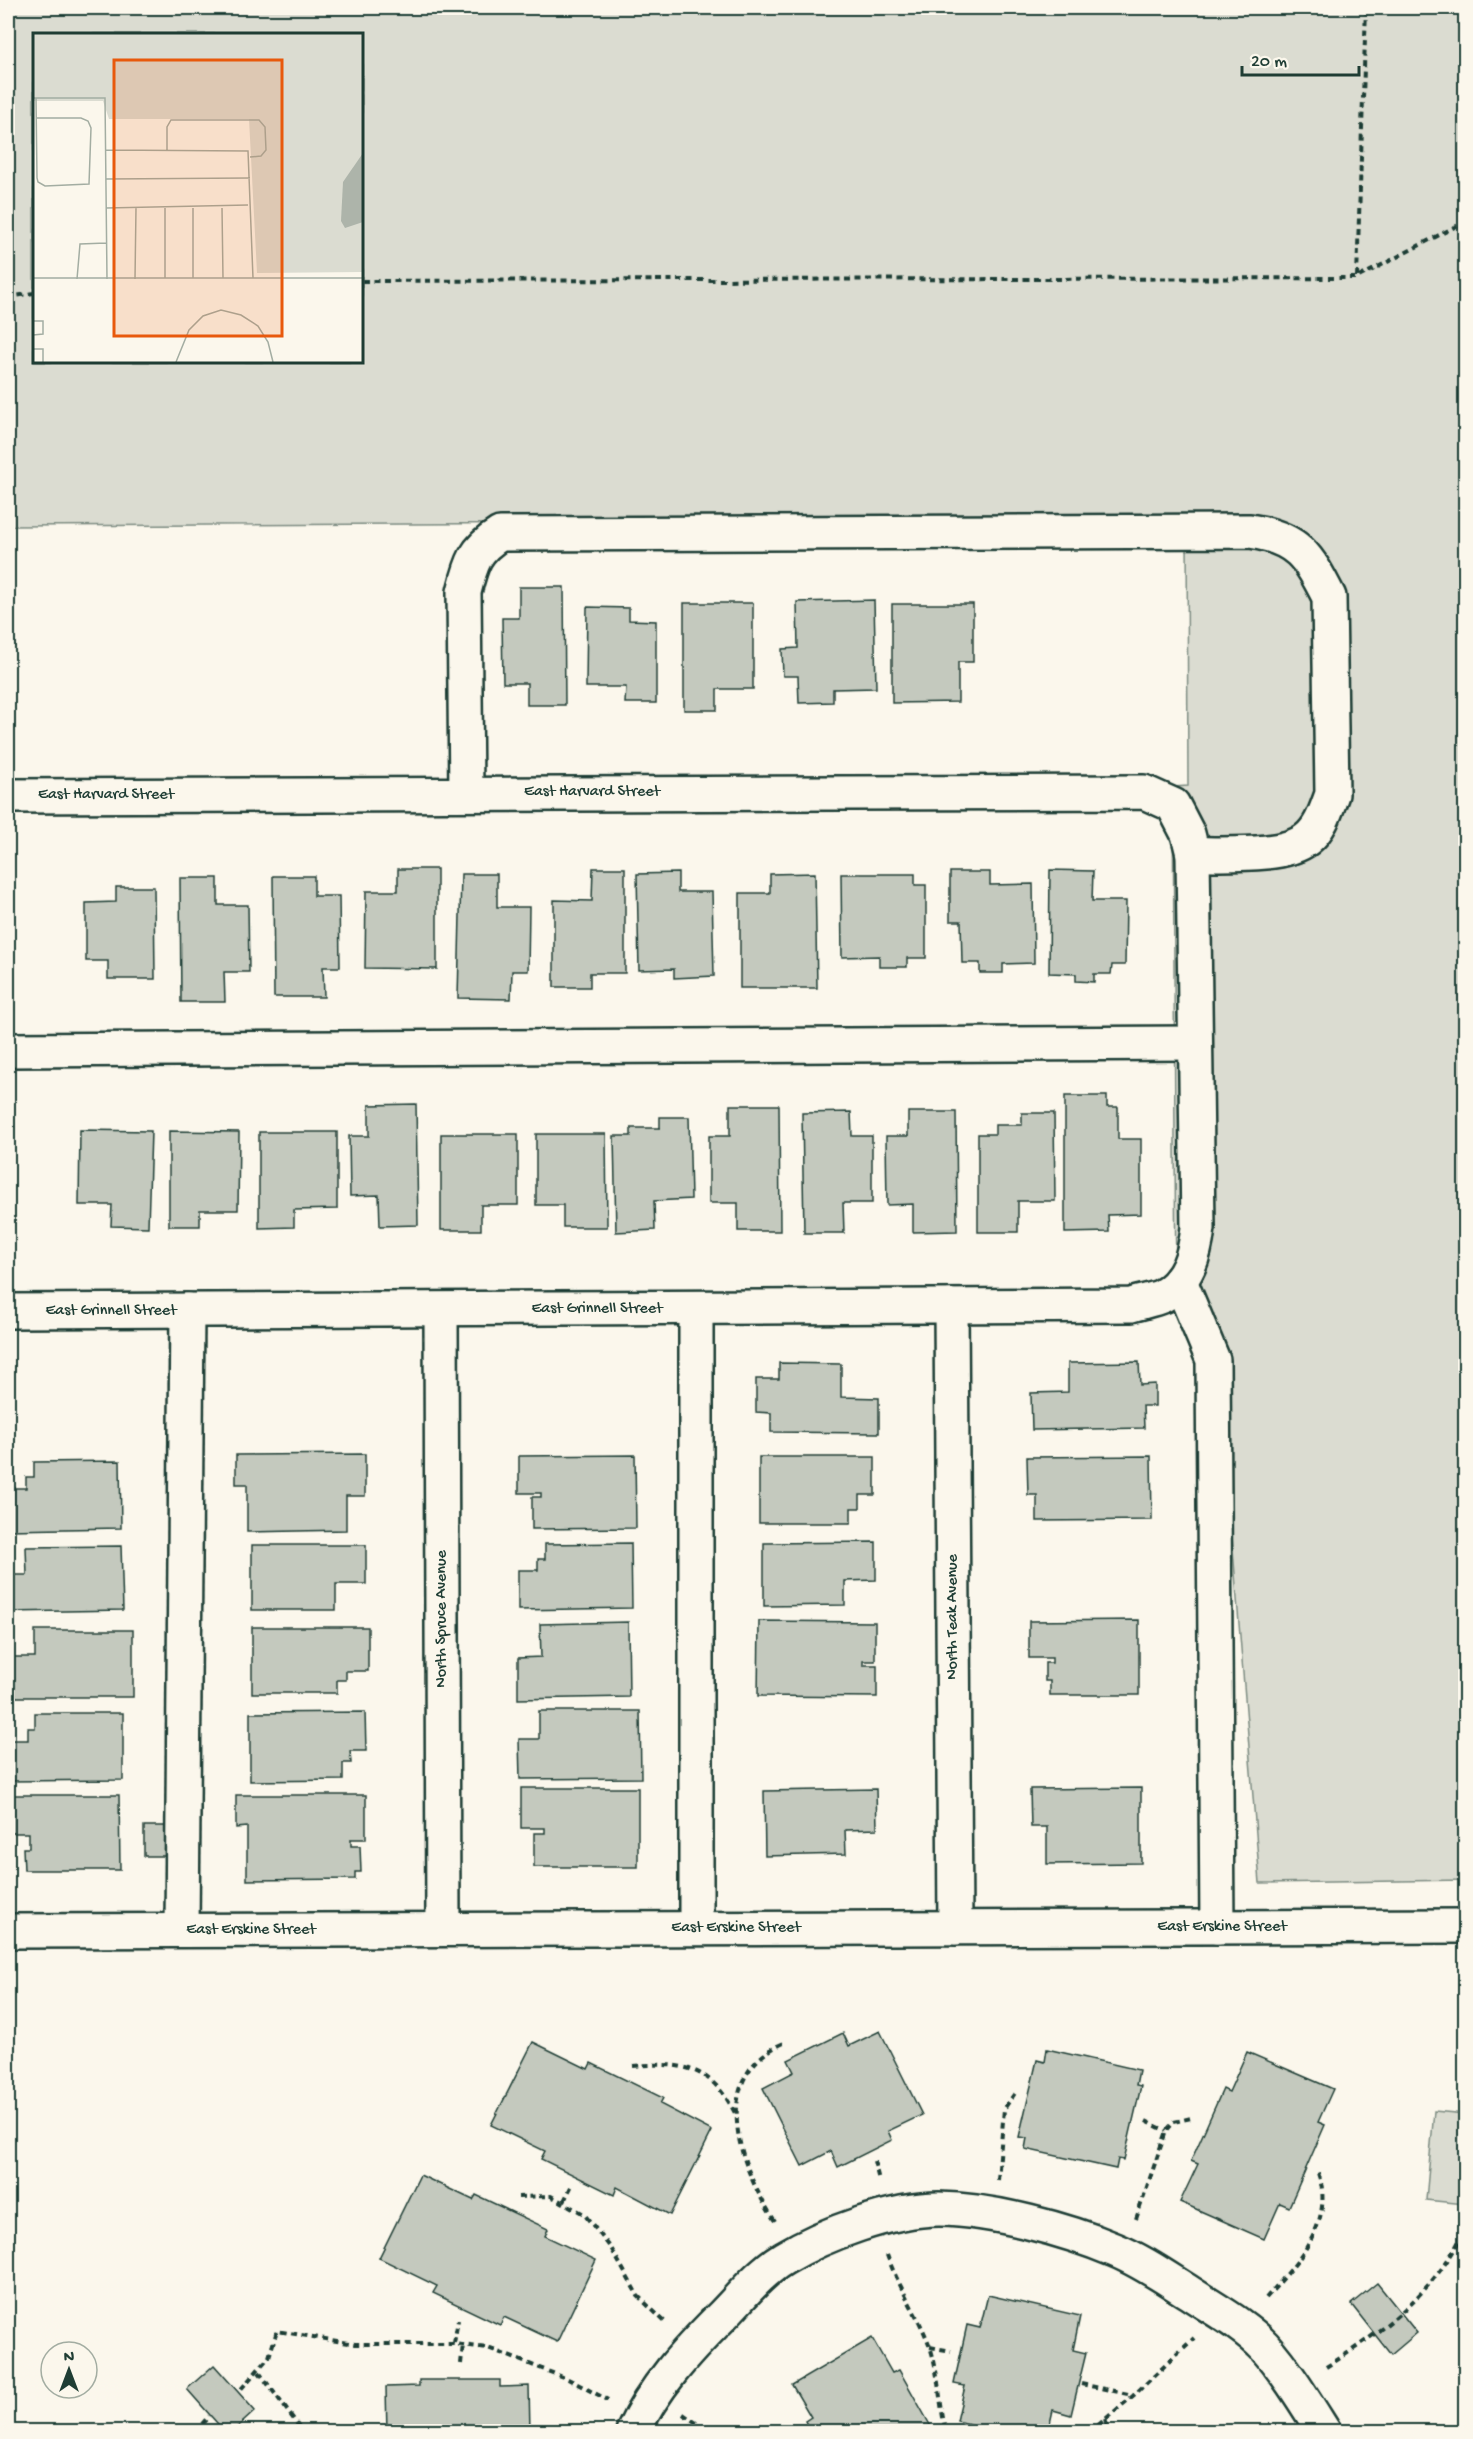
<svg xmlns="http://www.w3.org/2000/svg" width="1473" height="2439" font-family="'Gochi Hand',sans-serif">
<style>
.green{fill:#dbdcd1;stroke:#7d8c82;stroke-width:1.5;fill-rule:evenodd}
.building{fill:#c4c9be;stroke:#1f3d34;stroke-width:1.5}
.lines{fill:none;stroke-linecap:round;stroke-linejoin:round}
.minor-casing{stroke:#1f3d34;stroke-width:38}
.path{stroke:#1f3d34;stroke-width:4;stroke-dasharray:6 4.5;stroke-linecap:butt}
.minor{stroke:#fbf7ec;stroke-width:33}
.labels{text-anchor:middle;dominant-baseline:central;stroke-width:5;stroke-linejoin:round;paint-order:stroke}
.street-label{font-size:16px;fill:#1f3d34;stroke:#fbf7ec}
.inset-road{fill:none;stroke:#a3ada2;stroke-width:1.5}
.view{fill:#e8590c;fill-opacity:0.15;stroke:#e8590c;stroke-width:3}
.inset-edge{fill:none;stroke:#1f3d34;stroke-width:3}
</style>
<rect width="100%" height="100%" fill="#fbf7ec"/>
<filter id="ink" filterUnits="userSpaceOnUse"><feTurbulence type="fractalNoise" baseFrequency=".0167" numOctaves="2"/><feDisplacementMap in="SourceGraphic" scale="12" xChannelSelector="R" yChannelSelector="G"/><feConvolveMatrix kernelMatrix="1 2 1 2 8 2 1 2 1" color-interpolation-filters="sRGB"/></filter>
<g filter="url(#ink)">
<!-- green -->
<g class="green">
<path d="M8,8H1465V1880L1260,1883L1214,1314L1176,1315L1173,787L1188,786L1187,520L8,526ZM34,34H362V362H34Z"/>
<path d="M1434,2111L1465,2114V2204L1426,2200Z"/>
</g>
<!-- building -->
<g class="building">
<path d="M519,587H564L565,705H527V683H503L502,618H519Z"/>
<path d="M874,600L876,688L833,689V702L799,703L798,676H783L782,649L798,648L797,602Z"/>
<path d="M684,603H753V689H717V710H684Z"/>
<path d="M892,604H973V662H958V702L892,703Z"/>
<path d="M587,607L629,608V620L656,621V703H625L626,687H586Z"/>
<path d="M593,868H625V973H590V987H554V900L592,901Z"/>
<path d="M398,869H437V969L365,968L366,891H398Z"/>
<path d="M1050,870L1093,871L1092,901H1126L1125,965H1112L1111,974H1094V982L1076,981V974L1049,973Z"/>
<path d="M950,872H990V885L1033,884L1034,963L1003,964V973H980V963H962L961,921H950Z"/>
<path d="M678,873V892H712L714,976L674,978V969L639,970L637,874Z"/>
<path d="M815,873L817,988H740V893H770V874Z"/>
<path d="M461,874H497V907H529L528,971H512L511,999L458,998Z"/>
<path d="M841,874H915V885H926V958H907V967H879V956L842,957Z"/>
<path d="M273,876H314V896H339L340,967H323L324,997H274Z"/>
<path d="M180,878H218V905H248L249,972H224L225,1002H181Z"/>
<path d="M116,887H154L155,979H108V961H86V903L116,902Z"/>
<path d="M1065,1096H1107V1107H1118V1139H1141V1214L1108,1215L1109,1232L1065,1233Z"/>
<path d="M416,1104L418,1225L380,1226L379,1195L350,1196L349,1136H369V1105Z"/>
<path d="M730,1105H779L780,1231H738V1203H709V1136H730Z"/>
<path d="M851,1112L852,1136H872V1203H843L844,1233H804L802,1113Z"/>
<path d="M908,1112H956L957,1231L913,1232V1204L887,1205L886,1136H908Z"/>
<path d="M1022,1113H1054L1055,1201H1018V1232H978V1134H995V1125H1022Z"/>
<path d="M660,1117H689L691,1199L654,1201L655,1230L616,1232L614,1136H631V1128H660Z"/>
<path d="M80,1130L151,1131L148,1227L111,1226L112,1205H79Z"/>
<path d="M169,1131L239,1132L238,1210H200V1226H169Z"/>
<path d="M259,1132H337V1209L294,1210V1227L259,1228Z"/>
<path d="M441,1134H518V1205H481V1230H441Z"/>
<path d="M536,1134H606L607,1227H563V1205H536Z"/>
<path d="M1139,1362L1140,1385L1155,1384V1406H1143L1144,1428L1032,1430L1031,1393L1068,1392V1363Z"/>
<path d="M779,1363L841,1364V1397L879,1398V1433L771,1432V1413L756,1412V1379H779Z"/>
<path d="M365,1454V1496H346V1530L247,1532V1484H236V1455Z"/>
<path d="M635,1455L636,1528L532,1529V1497H541V1493H519V1456Z"/>
<path d="M1151,1456L1152,1520L1037,1521V1495H1028L1027,1457Z"/>
<path d="M759,1457H875V1495H860V1508H851V1523H759Z"/>
<path d="M120,1461L121,1528L8,1530V1488H26V1477H34V1462Z"/>
<path d="M876,1542V1580L845,1581V1605L764,1606V1543Z"/>
<path d="M631,1543L632,1608L518,1610V1570H538V1559H545V1544Z"/>
<path d="M252,1545H366V1584H336V1610H252Z"/>
<path d="M121,1546L123,1610L8,1612V1575H27L26,1547Z"/>
<path d="M1139,1620V1695H1050V1681H1045V1663H1052V1658H1029V1621Z"/>
<path d="M759,1621L875,1622V1661H863V1665H877V1697L758,1696Z"/>
<path d="M628,1622L629,1697L518,1699V1658L541,1657L540,1624Z"/>
<path d="M252,1627H368V1671H346V1680H337V1693H252Z"/>
<path d="M35,1630H133V1697H8V1657H35Z"/>
<path d="M539,1711H640L641,1778L520,1779L519,1739H539Z"/>
<path d="M365,1712L366,1751H350L351,1763H343V1780L250,1781V1713Z"/>
<path d="M35,1713H123V1780L8,1781V1740H28V1728H35Z"/>
<path d="M521,1788H638V1867H534V1833H545V1828H521Z"/>
<path d="M1141,1788V1863L1047,1864V1827H1031L1030,1789Z"/>
<path d="M876,1789L877,1829L845,1830L846,1854L765,1856L764,1791Z"/>
<path d="M10,1795H119L120,1870H24L23,1848H29V1833H10Z"/>
<path d="M236,1795H366V1839H351V1846H360L361,1872H355V1879L247,1880V1827L236,1828Z"/>
<path d="M144,1826H166L167,1856H144Z"/>
<path d="M880,2031L922,2115L888,2131L892,2140L838,2167L831,2151L802,2166L763,2088L794,2072L788,2060L843,2033L849,2046Z"/>
<path d="M533,2042L588,2069L591,2063L663,2098L660,2104L712,2131L670,2215L617,2187L614,2195L541,2159L545,2151L491,2125Z"/>
<path d="M1047,2049L1139,2070L1136,2085L1141,2086L1124,2160L1118,2159L1116,2169L1025,2149L1027,2138L1019,2137L1037,2060L1045,2062Z"/>
<path d="M1247,2052L1333,2089L1318,2122L1325,2125L1289,2207L1280,2203L1264,2239L1180,2202L1198,2164L1191,2161L1223,2089L1229,2092Z"/>
<path d="M420,2175L473,2200L476,2195L548,2229L545,2236L596,2260L557,2342L504,2317L500,2325L433,2293L437,2286L379,2258Z"/>
<path d="M1377,2283L1417,2333L1391,2355L1351,2304Z"/>
<path d="M988,2295L1080,2316L1073,2350L1086,2353L1071,2415L1053,2410L1048,2432H1004L957,2421L965,2386L954,2384L967,2325L980,2328Z"/>
<path d="M872,2338L892,2373L899,2370L934,2432H811L805,2421L811,2417L792,2385Z"/>
<path d="M214,2365L255,2411L232,2432H225L187,2389Z"/>
<path d="M419,2380H500V2387L529,2386L530,2432H387L386,2387L419,2386Z"/>
</g>
<g class="lines">
<!-- minor casing -->
<g class="minor-casing">
<g id="minor">
<path d="M466,793L464,592C471,564 474,550 500,534L1250,531C1298,538 1308,556 1329,597L1332,794C1326,810 1321,828 1307,839C1283,858 1224,853 1193,854"/>
<path d="M8,796L1144,792L1173,805L1188,834L1193,854L1198,1228C1195,1254 1188,1282 1162,1296C1153,1300 1140,1302 1131,1305L8,1311"/>
<path d="M8,1050L1195,1043"/>
<path d="M1180,1281L1213,1360L1217,1927"/>
<path d="M951,1306L955,1928"/>
<path d="M696,1308V1928"/>
<path d="M441,1310L443,1928"/>
<path d="M182,1930L187,1310"/>
<path d="M8,1931L1466,1926"/>
<path d="M633,2432C653,2388 687,2351 721,2317C740,2298 760,2272 784,2258C824,2234 892,2209 939,2209C993,2210 1065,2229 1115,2250C1142,2261 1166,2278 1190,2293C1214,2309 1244,2325 1264,2346C1287,2372 1305,2402 1324,2432"/>
</g>
</g>
<!-- path -->
<g class="path">
<path d="M1357,277L1366,8"/>
<path d="M362,281L1357,278L1466,221"/>
<path d="M8,297L34,293"/>
<path d="M633,2066C682,2062 711,2066 735,2113"/>
<path d="M1146,2121L1166,2131"/>
<path d="M874,2161L879,2180"/>
<path d="M998,2180L1004,2109L1015,2093"/>
<path d="M518,2197L551,2196L584,2214L611,2248L638,2296L666,2323"/>
<path d="M564,2201L571,2187"/>
<path d="M1136,2219L1166,2131L1174,2122L1191,2118"/>
<path d="M775,2221C739,2168 707,2076 784,2043"/>
<path d="M887,2255C898,2286 917,2313 929,2344C939,2371 939,2403 946,2432"/>
<path d="M1266,2298C1296,2264 1336,2223 1318,2173"/>
<path d="M454,2343L458,2320"/>
<path d="M930,2347L951,2351"/>
<path d="M461,2364L463,2344"/>
<path d="M1326,2367C1381,2333 1441,2287 1466,2226"/>
<path d="M259,2372L303,2432"/>
<path d="M1081,2384L1133,2395"/>
<path d="M241,2389L269,2357L277,2331L355,2344H454L488,2348L568,2379L608,2400"/>
<path d="M683,2414L710,2432"/>
<path d="M1105,2419L1109,2432"/>
<path d="M195,2432L209,2416"/>
<path d="M1090,2432L1134,2395L1194,2338"/>
</g>
<!-- minor -->
<use href="#minor" class="minor"/>
</g>
</g>
<g class="labels">
<!-- street labels -->
<g class="street-label">
<text x="592" y="792">East Harvard Street</text>
<text x="106" y="795">East Harvard Street</text>
<text x="597" y="1309">East Grinnell Street</text>
<text x="111" y="1311">East Grinnell Street</text>
<text transform="translate(953 1617) rotate(-90)">North Teak Avenue</text>
<text transform="translate(442 1619) rotate(-90)">North Spruce Avenue</text>
<text x="1222" y="1927">East Erskine Street</text>
<text x="736" y="1928">East Erskine Street</text>
<text x="251" y="1930">East Erskine Street</text>
</g>
</g>
<!-- overview -->
<g transform="translate(33 33)">
<rect width="330" height="330" fill="#fbf7ec"/>
<path d="M0,1H330V239L224,240L216,86H76L70,68H0Z" fill="#dbdcd1"/>
<path d="M330,120V189L312,195L308,188L310,149Z" fill="#adb4aa"/>
<path class="inset-road" d="M1,65H72L74,246M3,65L4,145L5,149L12,153L56,151L58,95L55,88L48,85H4M73,117L215,118L220,245M134,117V94L138,87H226L232,94L233,117L228,123L217,124M73,146L217,145M73,175L215,172M132,175V245M160,175V245M189,175L190,245M0,245H330M44,246L47,211L73,210M102,246L103,175M0,288H10V301L0,302M0,316H10V329M143,329L156,297L170,283L188,277L208,282L225,293L235,309L240,329"/>
<path class="view" d="M81,27H249V303H81Z"/>
<rect width="330" height="330" class="inset-edge"/>
</g>
<!-- margin -->
<rect width="1473" height="2439" fill="none" stroke="#fbf7ec" stroke-width="30"/>
<rect x="15" y="15" width="1443" height="2409" fill="none" stroke="#1f3d34" stroke-width="2" filter="url(#ink)"/>
<!-- north arrow -->
<g transform="translate(69 2370)"><circle r="28" fill="#fbf7ec" stroke="#a3ada2" stroke-width="1.5"/>
<path d="M0-4.5L10 22L0 15L-10 22Z" fill="#1f3d34"/>
<text y="-9" font-size="16" font-weight="bold" text-anchor="middle" fill="#1f3d34">N</text>
</g>
<!-- scale -->
<path d="M1242 66v9h117v-9" fill="none" stroke="#1f3d34" stroke-width="3"/>
<text x="1251" y="66" font-size="18" fill="#1f3d34" stroke="#fbf7ec" stroke-width="4.5" paint-order="stroke">20 m</text>
</svg>
